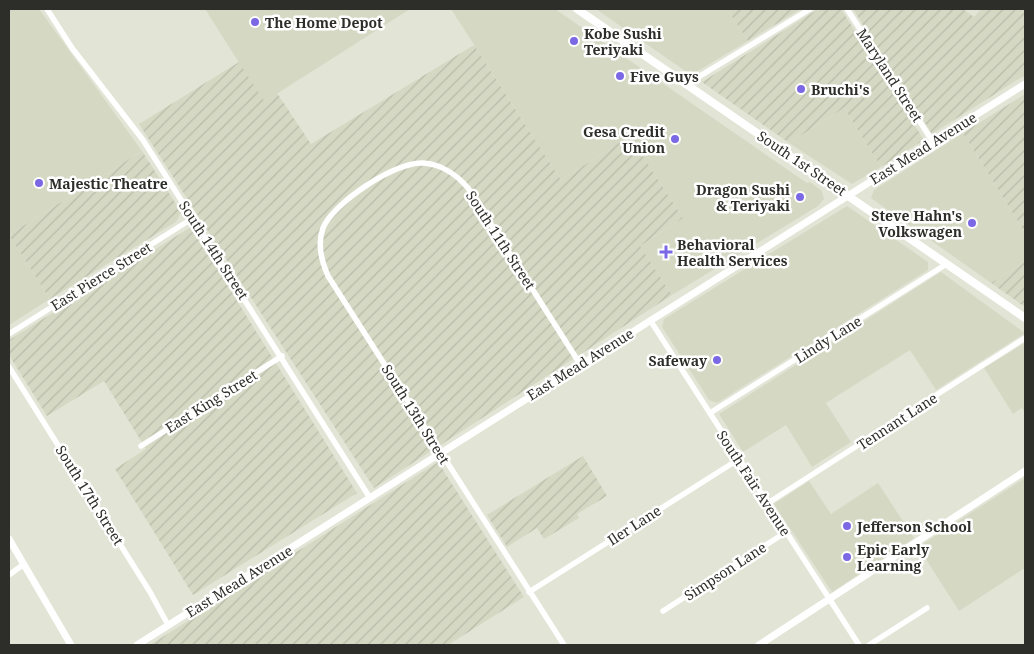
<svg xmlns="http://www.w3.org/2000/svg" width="1034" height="654" font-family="'Noto Serif',serif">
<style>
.built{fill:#d5d9c4}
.industrial{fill:url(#industrial-furrows)}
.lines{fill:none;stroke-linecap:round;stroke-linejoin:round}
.minor{stroke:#fff;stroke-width:5.5}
.tertiary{stroke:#fff;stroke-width:7}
.secondary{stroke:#fff;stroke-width:8}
.poi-dot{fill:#7a68e4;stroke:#fff;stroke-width:2}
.labels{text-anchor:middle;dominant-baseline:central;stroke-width:5;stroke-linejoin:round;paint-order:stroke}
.poi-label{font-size:14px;font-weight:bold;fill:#2d2e29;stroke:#fff;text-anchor:start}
.street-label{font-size:14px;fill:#2d2e29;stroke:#fff}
</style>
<defs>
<pattern id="industrial-furrows" width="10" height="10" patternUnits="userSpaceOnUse" patternTransform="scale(1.25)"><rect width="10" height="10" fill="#d5d9c4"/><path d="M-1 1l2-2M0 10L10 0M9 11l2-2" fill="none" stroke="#b7bba8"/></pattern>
</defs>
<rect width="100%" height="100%" fill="#e2e4d6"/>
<!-- built -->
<g class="built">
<path d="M9,9H39L142,151L9,235L50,299L9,325Z"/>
<path d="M205,9H410L264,102Z"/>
<path d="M451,9H555L807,183L810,182L822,191L824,199L818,206L672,295L640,246L683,218L630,136L561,180Z"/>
<path d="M596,9H727L748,41L691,75Z"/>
<path d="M844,108L881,167L852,184L789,143Z"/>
<path d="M963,133L1025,233V261L991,283L871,198L874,190Z"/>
<path d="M847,206L928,262V270L717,403L709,400L662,327L664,319Z"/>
<path d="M941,272L1025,333L936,390L910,350L826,403L851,442L812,467L786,425L743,452L719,414Z"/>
<path d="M1025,343V413L1022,408L1013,414L984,368Z"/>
<path d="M1025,478V568L959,611L918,547Z"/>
<path d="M809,481L831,514L878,483L914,538L832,592L774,504Z"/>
</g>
<!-- industrial -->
<g class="industrial">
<path d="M727,9H801L748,41Z"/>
<path d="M818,9H841L924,140L881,167L844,108L789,143L702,82Z"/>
<path d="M853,9H963L974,17L981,9H1025V75L932,134Z"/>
<path d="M474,45L561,180L630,136L683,218L640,246L672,295L374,488L139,124L239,62L264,101L277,93L311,144Z"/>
<path d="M1025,94V233L963,133Z"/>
<path d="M142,151L181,212L176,222L50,299L9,235Z"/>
<path d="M191,227L357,493L193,595L115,469L146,449L104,381L47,416L9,355V340Z"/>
<path d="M1025,261V307L991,283Z"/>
<path d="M583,456L607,496L577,514L579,518L544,539L537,528L507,547L487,515Z"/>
<path d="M438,462L524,597L448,645H150Z"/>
</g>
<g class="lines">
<!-- minor -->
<g class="minor">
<path d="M47,9L72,48L143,140L370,498"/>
<path d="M847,9L933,142"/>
<path d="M687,84L810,9"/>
<path d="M650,320L859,645"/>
<path d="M9,334L193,218"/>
<path d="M9,367L150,592L168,625"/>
<path d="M710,413L945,265"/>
<path d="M141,446L282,356"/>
<path d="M768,503L1025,338"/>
<path d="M9,575L24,564"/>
<path d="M529,592L739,459"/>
<path d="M663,611L786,532"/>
<path d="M564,645L328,276C321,260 317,244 323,228C333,203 396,161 423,163C441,164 457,175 468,188L580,364"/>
<path d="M869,645L927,608"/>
</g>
<!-- tertiary -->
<g class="tertiary">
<path d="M9,539L71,645"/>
<path d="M137,645L1025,84"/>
<path d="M759,645L1025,471"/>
</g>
<!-- secondary -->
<path class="secondary" d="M577,9L1025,318"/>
</g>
<!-- markers -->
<g class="poi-dot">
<circle cx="255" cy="22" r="5"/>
<circle cx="574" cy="41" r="5"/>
<circle cx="620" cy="76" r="5"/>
<circle cx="801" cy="89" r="5"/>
<circle cx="675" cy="139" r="5"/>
<circle cx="39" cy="183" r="5"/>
<circle cx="800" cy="197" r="5"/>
<circle cx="972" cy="223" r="5"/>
<path d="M663.5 244.5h5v5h5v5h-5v5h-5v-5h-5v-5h5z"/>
<circle cx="717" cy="360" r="5"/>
<circle cx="847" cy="526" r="5"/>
<circle cx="847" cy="557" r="5"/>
</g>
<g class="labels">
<!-- poi labels -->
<g class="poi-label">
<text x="265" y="22">The Home Depot</text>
<text x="584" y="33">Kobe Sushi<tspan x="584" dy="16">Teriyaki</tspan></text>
<text x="630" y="76">Five Guys</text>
<text x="811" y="89">Bruchi's</text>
<text x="665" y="131" text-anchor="end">Gesa Credit<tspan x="665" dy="16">Union</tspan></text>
<text x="49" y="183">Majestic Theatre</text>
<text x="790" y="189" text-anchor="end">Dragon Sushi<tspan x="790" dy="16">&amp; Teriyaki</tspan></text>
<text x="962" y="215" text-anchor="end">Steve Hahn's<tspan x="962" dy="16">Volkswagen</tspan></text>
<text x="677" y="244">Behavioral<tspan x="677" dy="16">Health Services</tspan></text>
<text x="707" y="360" text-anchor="end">Safeway</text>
<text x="857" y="526">Jefferson School</text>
<text x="857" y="549">Epic Early<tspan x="857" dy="16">Learning</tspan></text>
</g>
<!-- street labels -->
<g class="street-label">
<text transform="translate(890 75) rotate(57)">Maryland Street</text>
<text transform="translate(923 148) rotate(-32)">East Mead Avenue</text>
<text transform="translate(802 163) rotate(34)">South 1st Street</text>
<text transform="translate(501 240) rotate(57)">South 11th Street</text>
<text transform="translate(214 250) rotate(57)">South 14th Street</text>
<text transform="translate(101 276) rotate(-32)">East Pierce Street</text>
<text transform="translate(828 339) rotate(-32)">Lindy Lane</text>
<text transform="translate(580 364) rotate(-32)">East Mead Avenue</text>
<text transform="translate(211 401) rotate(-32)">East King Street</text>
<text transform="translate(416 414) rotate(58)">South 13th Street</text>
<text transform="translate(897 421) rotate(-33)">Tennant Lane</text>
<text transform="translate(754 483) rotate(57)">South Fair Avenue</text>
<text transform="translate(90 495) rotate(58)">South 17th Street</text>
<text transform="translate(634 525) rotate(-33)">Iler Lane</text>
<text transform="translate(725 571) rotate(-33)">Simpson Lane</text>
<text transform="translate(239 581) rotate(-32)">East Mead Avenue</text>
</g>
</g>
<!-- border -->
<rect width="1034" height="654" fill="none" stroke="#2d2e29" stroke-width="20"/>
</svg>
